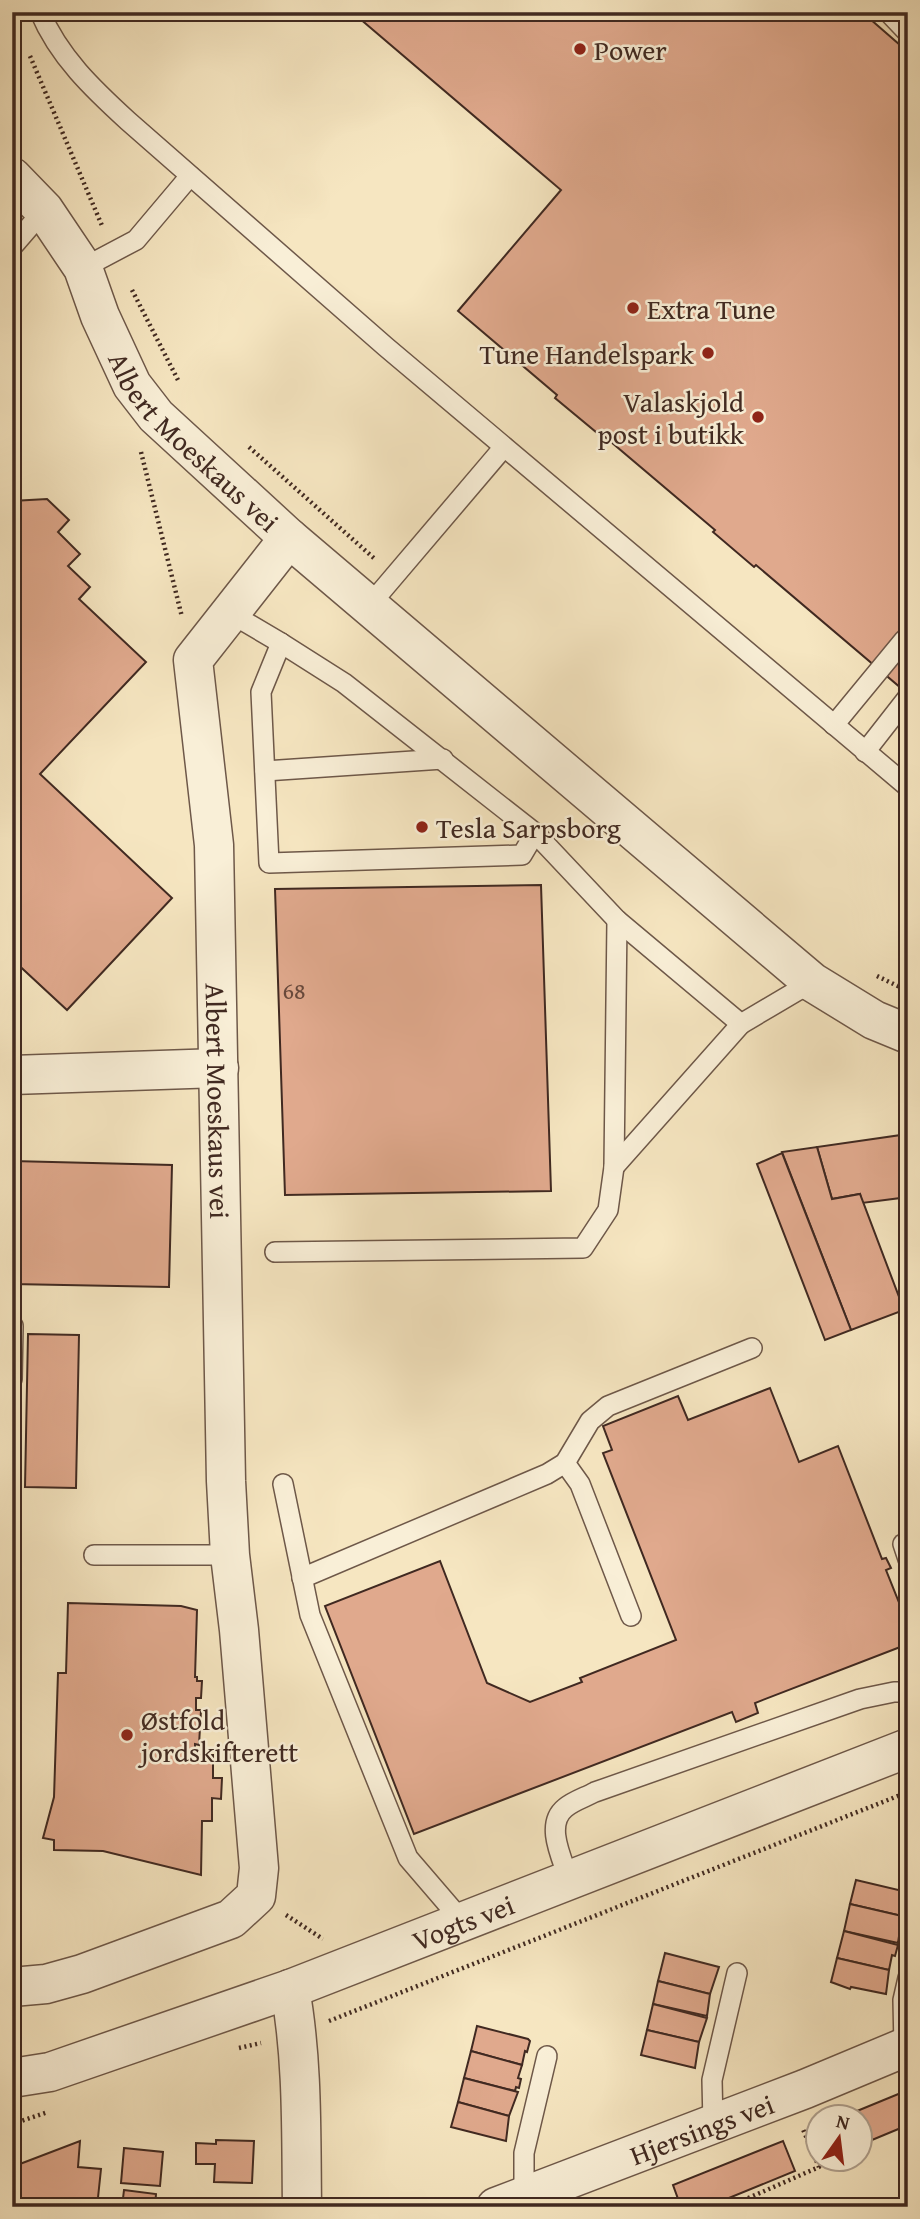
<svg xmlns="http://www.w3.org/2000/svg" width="920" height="2219" font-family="'Gentium Book Plus',serif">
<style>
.building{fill:#e0a98d;stroke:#402921;stroke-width:2}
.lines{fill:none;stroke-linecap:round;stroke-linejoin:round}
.service-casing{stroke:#6e5849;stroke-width:22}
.minor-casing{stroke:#6e5849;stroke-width:41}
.tertiary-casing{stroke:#6e5849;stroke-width:41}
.path{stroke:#402921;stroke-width:4.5;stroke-dasharray:2 3.5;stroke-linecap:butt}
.service{stroke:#f9efd7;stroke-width:19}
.minor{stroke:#f9efd7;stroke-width:38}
.tertiary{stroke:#f9efd7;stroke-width:38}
.poi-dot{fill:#8f2418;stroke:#f9efd7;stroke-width:2.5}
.labels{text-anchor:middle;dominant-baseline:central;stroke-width:5;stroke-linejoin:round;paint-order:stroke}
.number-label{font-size:24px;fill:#68493c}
.poi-label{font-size:28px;fill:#402921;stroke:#f9efd7;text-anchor:start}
.street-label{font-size:28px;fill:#402921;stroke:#f9efd7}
</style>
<rect width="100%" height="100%" fill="#f6e6c1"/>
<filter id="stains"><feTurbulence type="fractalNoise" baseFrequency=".00286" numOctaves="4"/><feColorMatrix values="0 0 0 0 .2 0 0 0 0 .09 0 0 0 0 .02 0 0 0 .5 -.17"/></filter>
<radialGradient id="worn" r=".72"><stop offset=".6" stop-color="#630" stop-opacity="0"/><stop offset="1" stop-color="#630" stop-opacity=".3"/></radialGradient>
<!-- building -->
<g class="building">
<path d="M352,12H862L908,52V694L756,565L754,567L713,532L715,530L598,431L596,432L555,398L557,395L458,311L561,190Z"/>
<path d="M47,499L69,520L58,532L80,554L68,566L90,587L79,599L146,662L40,774L172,898L67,1010L12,959V501Z"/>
<path d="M541,885L551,1191L285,1195L275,889Z"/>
<path d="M908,1134V1197L862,1203L860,1194L832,1199L817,1147Z"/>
<path d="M817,1147L832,1199L860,1194L904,1310L851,1330L782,1152Z"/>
<path d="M782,1153L851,1330L825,1340L757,1164Z"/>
<path d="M12,1161L172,1165L169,1287L12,1284Z"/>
<path d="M28,1334L79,1335L76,1488L25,1487Z"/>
<path d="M770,1388L799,1462L838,1446L882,1559L886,1558L891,1568L886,1570L908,1625V1644L755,1703L758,1713L736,1722L732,1712L414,1834L325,1606L440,1561L487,1683L530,1702L582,1682L580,1678L676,1640L603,1453L612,1450L603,1426L678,1396L688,1420Z"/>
<path d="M68,1603L181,1606L197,1610L195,1677H197V1681H202L201,1698H196V1710H201L199,1745L195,1744V1755H213V1778H222L221,1799L212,1798V1821H202L201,1875L103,1851L54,1850V1840L43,1838L54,1797L58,1673H66Z"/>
<path d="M856,1880L907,1892L908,1901L906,1906H904L902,1916L850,1904Z"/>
<path d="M850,1904L902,1916L898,1943L844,1931Z"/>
<path d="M844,1931L898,1945L895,1956L892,1955L889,1970L837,1958Z"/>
<path d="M665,1953L719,1967L710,1994L658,1981Z"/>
<path d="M837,1958L889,1970L886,1994L851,1987L850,1989L831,1982Z"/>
<path d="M658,1981L710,1994L707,2016L653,2004Z"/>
<path d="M653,2004L707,2018L699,2042L647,2030Z"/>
<path d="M477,2026L528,2039L530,2041L527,2052L525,2051L522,2065L471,2051Z"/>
<path d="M647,2030L699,2042L695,2068L641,2055Z"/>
<path d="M471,2051L522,2065L518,2078L521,2079L519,2088L516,2087L515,2091L464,2078Z"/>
<path d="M464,2078L518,2092L509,2116L458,2102Z"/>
<path d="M908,2090V2125L860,2145V2118H840Z"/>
<path d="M458,2102L509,2116L506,2141L451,2127Z"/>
<path d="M216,2140L254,2141L252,2183L214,2182L215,2164H196V2143L216,2144Z"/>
<path d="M80,2141L78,2167L101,2169L97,2207H12V2167Z"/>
<path d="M783,2141L795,2171L707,2207H681L673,2185Z"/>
<path d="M124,2148L163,2152L160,2186L121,2183Z"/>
<path d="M124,2190L156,2194L155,2207H122Z"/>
</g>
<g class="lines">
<!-- service casing -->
<g class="service-casing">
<g id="service">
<path d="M40,12C59,57 93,89 128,121L386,347L908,787"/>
<path d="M888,12L908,33"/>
<path d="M12,247L44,210"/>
<path d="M83,268L136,240L190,176"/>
<path d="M368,607L504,447"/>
<path d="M230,613L281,643"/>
<path d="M281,643L344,683L535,833L522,855L269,863L261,692Z"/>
<path d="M834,725L904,640L908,639"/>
<path d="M865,752L908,697"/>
<path d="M265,771L443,759"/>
<path d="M535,833L617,920L741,1024L812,982"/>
<path d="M614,1167L741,1024"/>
<path d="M275,1252L583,1248L608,1210L614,1167L617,920"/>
<path d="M12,1379L13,1326"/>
<path d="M565,1463L580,1484L631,1616"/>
<path d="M283,1484L310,1615L408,1858L463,1922"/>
<path d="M903,1544L908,1559"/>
<path d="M94,1555H230"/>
<path d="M302,1578L547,1474L565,1463L590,1421L608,1406L752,1348"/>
<path d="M569,1880C563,1860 544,1825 565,1808C573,1801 586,1797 595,1792L860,1699L894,1692H908"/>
<path d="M904,2048L903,2000L908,1978"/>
<path d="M713,2124L712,2080L737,1973"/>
<path d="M524,2196V2153L547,2056"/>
</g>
</g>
<!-- minor casing -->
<g class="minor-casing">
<g id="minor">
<path id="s1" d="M12,177L44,210L83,268L100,316L132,385L156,416L289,538L193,660L214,845L226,1481L230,1555L239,1630L259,1868L256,1896L231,1919L82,1974L46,1984L12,1987"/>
<path d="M289,538L812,982L874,1020L908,1034"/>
<path d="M12,1075L219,1068"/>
<path d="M290,1989C303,2061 301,2134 302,2207"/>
<path id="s2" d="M496,2207L805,2089L908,2046"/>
</g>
</g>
<!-- tertiary casing -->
<g class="tertiary-casing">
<g id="tertiary">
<path id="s3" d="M12,2078L50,2072L290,1989L908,1748"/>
</g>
</g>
<!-- path -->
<g class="path">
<path d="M30,56L103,228"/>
<path d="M132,290L179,382"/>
<path d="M249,447L376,560"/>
<path d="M141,452L182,617"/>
<path d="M877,976L908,991"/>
<path d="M286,1915L323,1939"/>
<path d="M329,2021L908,1792"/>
<path d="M239,2048L261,2043"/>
<path d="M12,2124L48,2112"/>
<path d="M728,2207L819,2167L802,2127"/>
</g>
<!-- service -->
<use href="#service" class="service"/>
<!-- minor -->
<use href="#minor" class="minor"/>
<!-- tertiary -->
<use href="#tertiary" class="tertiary"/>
</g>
<!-- markers -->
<g class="poi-dot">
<circle cx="580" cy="49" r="7"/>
<circle cx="633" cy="308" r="7"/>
<circle cx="708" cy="353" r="7"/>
<circle cx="758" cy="417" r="7"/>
<circle cx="422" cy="827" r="7"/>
<circle cx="127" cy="1735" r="7"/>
</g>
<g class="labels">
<!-- number labels -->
<g class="number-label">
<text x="294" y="990">68</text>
</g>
<!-- poi labels -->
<g class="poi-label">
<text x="594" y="49">Power</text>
<text x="647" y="308">Extra Tune</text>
<text x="694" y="353" text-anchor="end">Tune Handelspark</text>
<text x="744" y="401" text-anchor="end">Valaskjold<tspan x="744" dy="32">post i butikk</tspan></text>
<text x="436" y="827">Tesla Sarpsborg</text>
<text x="141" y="1719">Østfold<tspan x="141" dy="32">jordskifterett</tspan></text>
</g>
<!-- street labels -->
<g class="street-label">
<text stroke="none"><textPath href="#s1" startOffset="326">Albert Moeskaus vei</textPath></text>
<text stroke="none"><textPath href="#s1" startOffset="1060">Albert Moeskaus vei</textPath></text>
<text stroke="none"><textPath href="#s3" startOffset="478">Vogts vei</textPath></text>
<text stroke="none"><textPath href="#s2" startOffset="220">Hjersings vei</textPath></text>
</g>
</g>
<!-- margin -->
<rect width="920" height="2219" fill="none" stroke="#f6e6c1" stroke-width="42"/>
<rect x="14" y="14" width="892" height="2191" fill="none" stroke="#402921" stroke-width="3.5"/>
<rect x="21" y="21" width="878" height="2177" fill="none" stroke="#402921" stroke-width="2"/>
<!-- north arrow -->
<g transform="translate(839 2138) rotate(14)"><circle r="33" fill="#f9efd7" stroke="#afa08e" stroke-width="2"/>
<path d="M0-5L12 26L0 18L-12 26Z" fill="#8f2418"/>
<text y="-10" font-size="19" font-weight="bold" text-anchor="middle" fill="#402921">N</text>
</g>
<rect width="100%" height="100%" filter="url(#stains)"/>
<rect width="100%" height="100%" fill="url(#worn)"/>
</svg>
